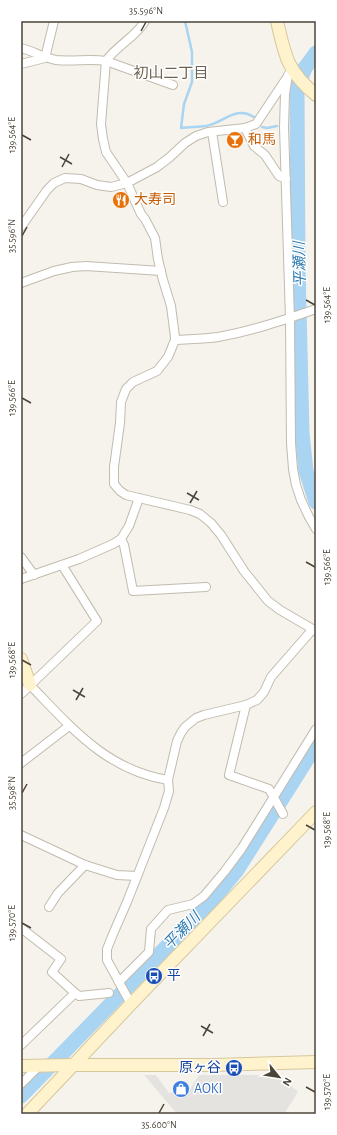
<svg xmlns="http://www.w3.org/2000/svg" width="337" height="1135" font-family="'Alegreya Sans','Noto Sans JP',sans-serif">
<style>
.parking{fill:#e5e3e0}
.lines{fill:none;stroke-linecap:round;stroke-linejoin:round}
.stream{stroke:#a9d4f2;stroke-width:2.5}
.river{stroke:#a9d4f2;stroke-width:15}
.street-casing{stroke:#c2bbae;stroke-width:10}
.secondary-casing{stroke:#d6c79b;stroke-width:14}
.street{stroke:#fff;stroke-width:8}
.secondary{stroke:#fff3cd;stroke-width:12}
.ticks{fill:none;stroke:#4b4439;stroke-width:1.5}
.labels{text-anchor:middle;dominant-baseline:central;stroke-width:3;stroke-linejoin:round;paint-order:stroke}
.food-label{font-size:14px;fill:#c56008;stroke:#fff;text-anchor:start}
.transit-label{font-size:14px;fill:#164399;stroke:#fff;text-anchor:start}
.shop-label{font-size:14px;fill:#366cbe;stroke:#fff;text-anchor:start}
.neighbourhood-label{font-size:15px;fill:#6e6250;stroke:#fff}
.water-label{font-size:15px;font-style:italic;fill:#2e7ab2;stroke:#fff}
.neatline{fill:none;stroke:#4b4439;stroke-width:1.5}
.ticks-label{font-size:10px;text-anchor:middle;fill:#4b4439}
</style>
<rect width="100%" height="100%" fill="#f6f3ec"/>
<!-- parking -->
<path class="parking" d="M144,1075H156L169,1093L173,1092L178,1096L186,1095L199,1075H279L298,1092L284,1114H177Z"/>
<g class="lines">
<!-- stream -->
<g class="stream">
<path d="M185,21L192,52V82L184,104L181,128C189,127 198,127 206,126C224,123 235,105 254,117"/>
<path d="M291,125L297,124"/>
<path d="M262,127L267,128L277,126"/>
</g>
<!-- river -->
<g class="river">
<path d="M316,53L305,68L297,89L298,266L302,433L306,471L316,502"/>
<path d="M21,1096L215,897L237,870L316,745"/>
</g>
<!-- street casing -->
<g class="street-casing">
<g id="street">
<path d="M145,21C136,37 117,45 106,61L101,124L103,139L106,152L127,183L141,214L145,219L155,238L158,259L163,280L171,306L175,337V340L168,357L157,371L133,382L126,389L121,402L120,423L114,467V484L120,491L126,495L190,510L200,514L211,523L221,535L244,571L268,601L280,610L316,631"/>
<path d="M21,48C33,51 44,58 56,60C73,62 90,58 106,61L173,85"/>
<path d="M21,64L45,58L54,21"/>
<path d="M288,75L285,94L284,127L290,319L291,443L293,469L296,485L301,500L309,517L316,529"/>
<path d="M245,128L254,146L265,155L279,176L286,179"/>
<path d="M212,132L223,202"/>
<path d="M21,227L47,190L54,183L65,178L81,179L97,185L111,187L127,183L157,167L170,157L185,143L196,136L208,132L245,128L256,124L286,79"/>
<path d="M21,283L54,271L72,267L86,266L161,271"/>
<path d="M175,340C189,339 204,339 218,337C252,331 284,320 316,309"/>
<path d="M121,539L124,545L133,591L206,587"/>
<path d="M21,557L34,575"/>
<path d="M21,579L79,559L113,544L121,539L129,526L139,498"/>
<path d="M30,685C71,727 106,770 168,780"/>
<path d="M21,694L97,621L62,565"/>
<path d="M246,705L229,775L269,789L273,796L283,814"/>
<path d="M21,763L69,726"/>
<path d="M21,835L85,865L117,875L137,876"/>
<path d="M49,907L58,893L85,865"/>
<path d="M21,928L61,959L52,972L75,993L79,996L109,993"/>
<path d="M119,982L149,952L151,929L168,910L193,904L204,896L225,871L242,848L316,729"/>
<path d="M131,1004L107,960V949L113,934L127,902L164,808L169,791L168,780L177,741L181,733L185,727L196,718L204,715L246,705L257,700L264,692L271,677L312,630"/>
<path d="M21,1045L75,993"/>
<path d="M21,1084L39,1066"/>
</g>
</g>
<!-- secondary casing -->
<g class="secondary-casing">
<g id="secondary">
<path d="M277,21C285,56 287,71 316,95"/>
<path d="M21,659L30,685"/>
<path d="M21,1066L73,1065H214L316,1062"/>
<path d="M27,1114L131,1004L316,812"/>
</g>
</g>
<!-- street -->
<use href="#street" class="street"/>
<!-- secondary -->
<use href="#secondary" class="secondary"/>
</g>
<!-- ticks -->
<path class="ticks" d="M141,31L146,22M22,135L31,140M60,157L72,164M62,167L69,154M22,236L27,227M306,300L315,305M22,398L31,403M187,493L199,500M190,503L197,491M306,562L315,567M22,660L31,665M73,690L85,697M76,700L83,688M22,793L27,784M306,825L315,830M22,923L31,928M201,1026L213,1033M203,1036L210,1024M306,1087L315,1092M159,1113L164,1104"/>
<!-- icons -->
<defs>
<g id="bar-disc" transform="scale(0.9)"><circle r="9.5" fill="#e8710a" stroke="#fff"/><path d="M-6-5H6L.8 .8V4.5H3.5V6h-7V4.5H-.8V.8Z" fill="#fff"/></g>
<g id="restaurant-disc" transform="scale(0.9)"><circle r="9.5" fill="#e8710a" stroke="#fff"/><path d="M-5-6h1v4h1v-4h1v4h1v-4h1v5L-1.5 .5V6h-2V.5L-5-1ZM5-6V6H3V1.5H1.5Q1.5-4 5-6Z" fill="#fff"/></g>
<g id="bus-disc" transform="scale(0.9)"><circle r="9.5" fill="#1a4fb4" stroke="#fff"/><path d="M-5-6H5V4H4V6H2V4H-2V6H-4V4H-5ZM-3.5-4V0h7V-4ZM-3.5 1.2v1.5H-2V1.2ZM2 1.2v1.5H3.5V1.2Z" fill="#fff"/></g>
<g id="shop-disc" transform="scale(0.9)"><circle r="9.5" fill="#3f7fe0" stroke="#fff"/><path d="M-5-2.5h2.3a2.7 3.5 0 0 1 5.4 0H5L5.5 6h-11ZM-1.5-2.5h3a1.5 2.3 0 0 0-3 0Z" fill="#fff"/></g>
</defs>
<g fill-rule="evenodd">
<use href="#bar-disc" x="235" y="140"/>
<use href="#restaurant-disc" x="121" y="200"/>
<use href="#bus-disc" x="154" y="976"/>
<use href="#bus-disc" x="234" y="1068"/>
<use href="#shop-disc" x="181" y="1089"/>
</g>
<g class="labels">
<!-- food labels -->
<g class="food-label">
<text x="248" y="140">和馬</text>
<text x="134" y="200">大寿司</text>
</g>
<!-- transit labels -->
<g class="transit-label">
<text x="167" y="976">平</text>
<text x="221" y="1068" text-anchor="end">原ヶ谷</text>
</g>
<!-- shop labels -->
<g class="shop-label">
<text x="194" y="1089">AOKI</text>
</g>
<!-- neighbourhood labels -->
<g class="neighbourhood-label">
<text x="171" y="73">初山二丁目</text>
</g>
<!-- water labels -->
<g class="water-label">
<text transform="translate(300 264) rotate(-91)">平瀬川</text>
<text transform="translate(182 931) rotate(-46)">平瀬川</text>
</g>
</g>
<!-- border -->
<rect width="337" height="1135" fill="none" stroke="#ffffff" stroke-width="44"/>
<!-- north arrow -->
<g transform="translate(279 1077) rotate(120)" stroke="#ffffff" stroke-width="3" paint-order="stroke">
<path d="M0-3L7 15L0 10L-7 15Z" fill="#4b4439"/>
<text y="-6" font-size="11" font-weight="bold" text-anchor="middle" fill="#4b4439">N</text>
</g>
<rect x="22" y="22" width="293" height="1091" class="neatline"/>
<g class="ticks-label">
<text x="146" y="14">35.596°N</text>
<text transform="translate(11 135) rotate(-90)" y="4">139.564°E</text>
<text transform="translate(11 236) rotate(-90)" y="4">35.596°N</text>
<text transform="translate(326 305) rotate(-90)" y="4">139.564°E</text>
<text transform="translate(11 398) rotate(-90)" y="4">139.566°E</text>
<text transform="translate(326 567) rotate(-90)" y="4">139.566°E</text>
<text transform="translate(11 660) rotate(-90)" y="4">139.568°E</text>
<text transform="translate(11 793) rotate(-90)" y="4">35.598°N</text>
<text transform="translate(326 830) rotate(-90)" y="4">139.568°E</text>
<text transform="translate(11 923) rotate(-90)" y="4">139.570°E</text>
<text transform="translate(326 1092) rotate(-90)" y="4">139.570°E</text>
<text x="159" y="1128">35.600°N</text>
</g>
</svg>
